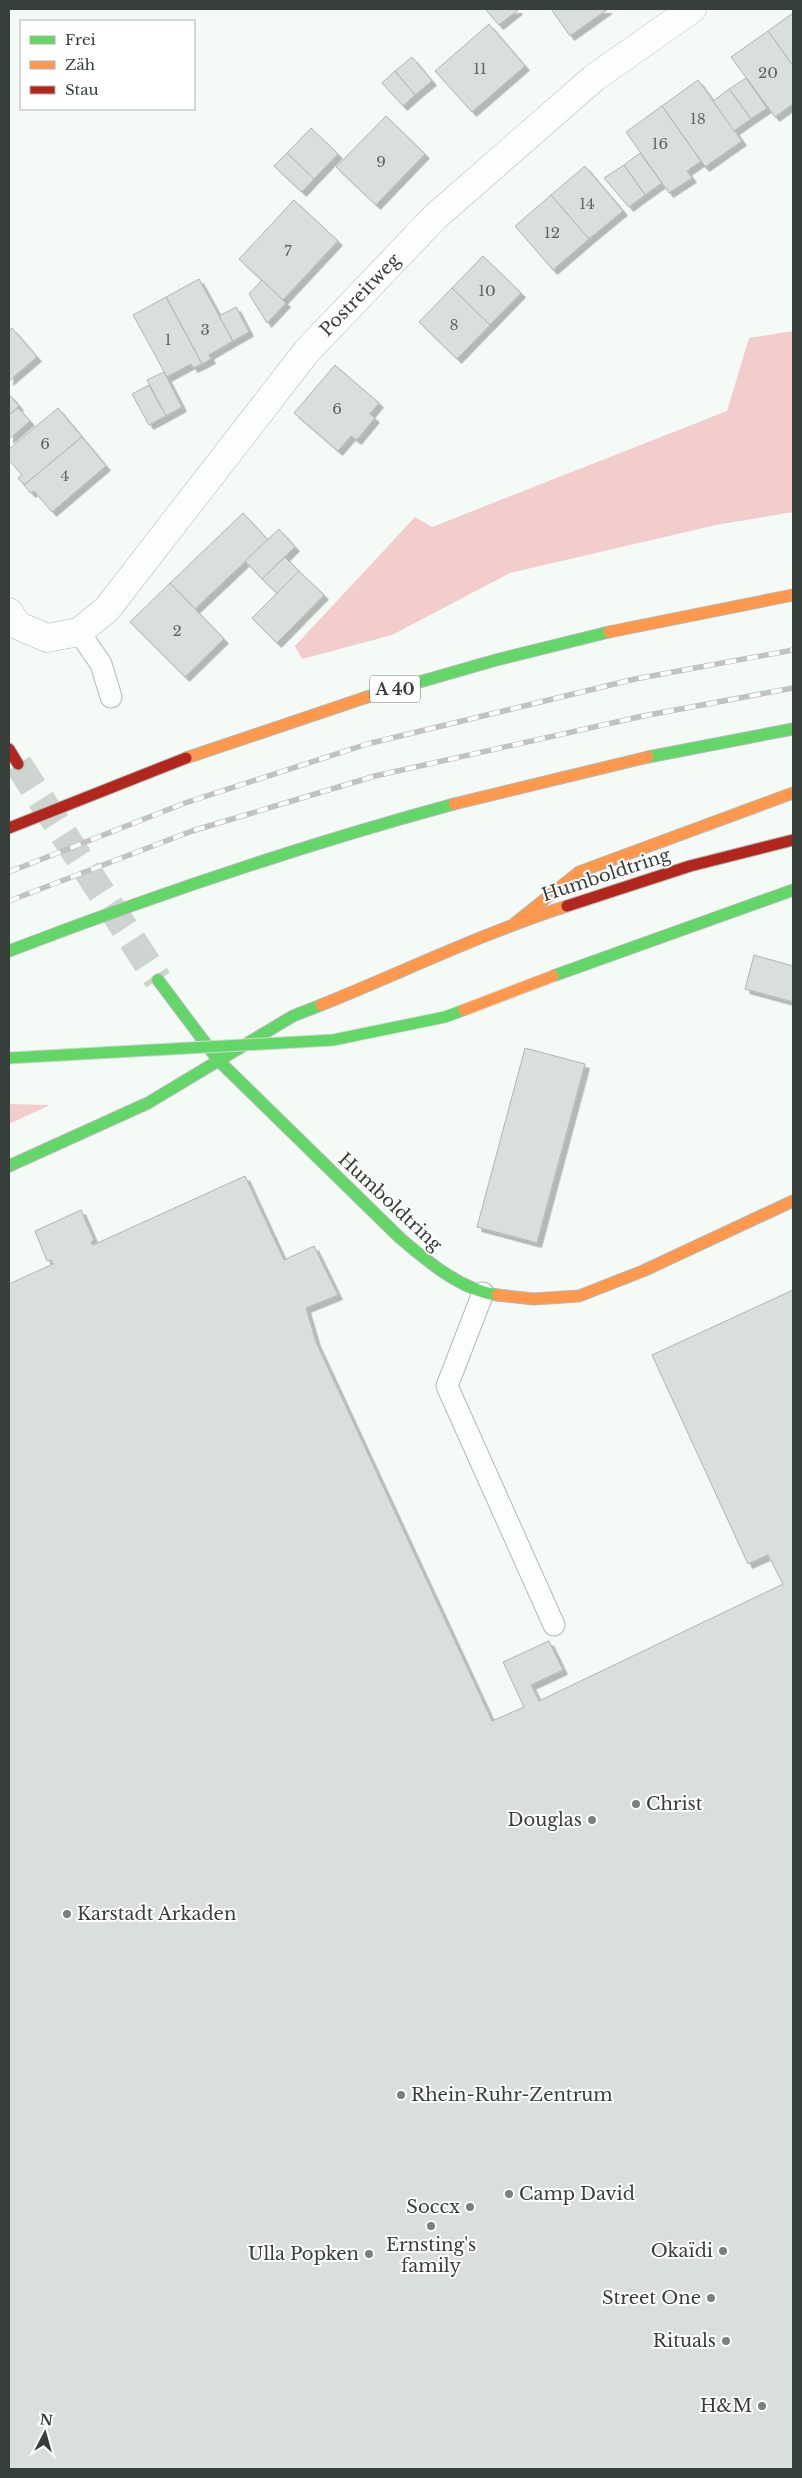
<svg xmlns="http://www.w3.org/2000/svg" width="802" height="2478" font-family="'Libre Baskerville',serif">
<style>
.forest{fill:#f3cdcb}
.building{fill:#d9e0dc;stroke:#afb6b2;filter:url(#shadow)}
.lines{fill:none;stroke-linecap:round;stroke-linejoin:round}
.secondary-tunnel{stroke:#ced5d1;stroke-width:28;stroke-dasharray:28 14;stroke-linecap:butt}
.lane-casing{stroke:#b3bab6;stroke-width:23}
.street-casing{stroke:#b3bab6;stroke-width:29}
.fast-casing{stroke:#b3bab6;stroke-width:13}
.slow-casing{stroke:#b3bab6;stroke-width:13}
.jam-casing{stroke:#b3bab6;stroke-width:13}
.lane{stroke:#fdfefe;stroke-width:21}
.street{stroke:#fdfefe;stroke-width:28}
.fast{stroke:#63d668;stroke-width:11}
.slow{stroke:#ff974d;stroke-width:11}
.jam{stroke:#b3261e;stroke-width:11}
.rail-casing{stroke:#c1c3c1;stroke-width:5.5}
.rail{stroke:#fff;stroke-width:4;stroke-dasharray:11;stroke-linecap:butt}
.fast-bridge-casing{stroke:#d3d7d4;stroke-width:13;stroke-linecap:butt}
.slow-bridge-casing{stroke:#d3d7d4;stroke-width:13;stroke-linecap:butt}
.fast-bridge{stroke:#63d668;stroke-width:11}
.slow-bridge{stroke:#ff974d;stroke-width:11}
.poi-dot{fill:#79817c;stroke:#fff;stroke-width:2}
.labels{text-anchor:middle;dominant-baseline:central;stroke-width:4;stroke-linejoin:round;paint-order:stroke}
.number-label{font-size:15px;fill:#606762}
.shield{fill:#fff;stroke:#737975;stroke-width:1}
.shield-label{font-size:16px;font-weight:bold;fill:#373f3a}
.street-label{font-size:18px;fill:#373f3a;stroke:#fff}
.poi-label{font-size:18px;fill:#373f3a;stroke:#fff;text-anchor:end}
</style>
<defs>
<filter id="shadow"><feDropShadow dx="4.5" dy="4.5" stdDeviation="0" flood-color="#0004"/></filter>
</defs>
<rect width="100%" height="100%" fill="#f4fbf7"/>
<!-- forest -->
<g class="forest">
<path d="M793,331V512L716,525L510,573L392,635L302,659L295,646L415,517L432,527L727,411L749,338Z"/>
<path d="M9,1104L50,1105L9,1124Z"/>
</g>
<!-- building -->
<g class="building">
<path d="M485,9H517L518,10L499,25Z"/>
<path d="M551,9H608L570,36Z"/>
<path d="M793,13V66L768,31Z"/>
<path d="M489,24L525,66L472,112L435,71Z"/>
<path d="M768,31L793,66V104L775,117L731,57Z"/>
<path d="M412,57L432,81L415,95L395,71Z"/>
<path d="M395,71L415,95L403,106L382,83Z"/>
<path d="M746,78L767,108L751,119L729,89Z"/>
<path d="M698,80L742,141L705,167L662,106Z"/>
<path d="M729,89L751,119L734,131L713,101Z"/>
<path d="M662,106L705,167L700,162L687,171L692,178L669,193L626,132Z"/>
<path d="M386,116L425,154L376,205L336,167Z"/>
<path d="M311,128L338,154L314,179L287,153Z"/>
<path d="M287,153L314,179L302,192L274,166Z"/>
<path d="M640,153L662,183L645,195L624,165Z"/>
<path d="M624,165L645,195L629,207L604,178Z"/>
<path d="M585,166L623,211L589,239L551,195Z"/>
<path d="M551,195L589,239L553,270L515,226Z"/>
<path d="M294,200L338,241L283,300L239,259Z"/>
<path d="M483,256L521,293L490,325L452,288Z"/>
<path d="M199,279L233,341L209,355L211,359L202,364L166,297Z"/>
<path d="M262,280L286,303L267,323L249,294Z"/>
<path d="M452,288L490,325L457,359L419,322Z"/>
<path d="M166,297L202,364L193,368L191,364L167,377L133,315Z"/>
<path d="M236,307L249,332L233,341L219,316Z"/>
<path d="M12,328L37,357L9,381V331Z"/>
<path d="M335,365L379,403L370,414L375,418L357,440L351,436L338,451L294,413Z"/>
<path d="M164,372L182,407L166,416L147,380Z"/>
<path d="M149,385L166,416L149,425L132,394Z"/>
<path d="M9,394L19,406L9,415Z"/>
<path d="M18,408L30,421L9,439V415Z"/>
<path d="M58,408L82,437L24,485L18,478L22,475L9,460V449Z"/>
<path d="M82,437L106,466L52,512L34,491L31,493L24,485Z"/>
<path d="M243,513L268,540L195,609L170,583Z"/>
<path d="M279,529L295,547L262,579L245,561Z"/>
<path d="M285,557L299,571L277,593L262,579Z"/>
<path d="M299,571L324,595L277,643L252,618Z"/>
<path d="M170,583L224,639L185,677L130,622Z"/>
<path d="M754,955L793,966V1002L745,989Z"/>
<path d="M525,1048L585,1064L537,1243L477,1227Z"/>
<path d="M245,1176L284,1260L314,1246L338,1295L306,1308L316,1342L492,1721L524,1707L503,1662L549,1641L563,1670L531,1685L539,1701L783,1584L768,1555L748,1564L652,1355L793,1290V2469H9V1284L53,1264L51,1260L47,1261L35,1231L81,1210L94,1240L91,1242L93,1245Z"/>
</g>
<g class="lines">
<!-- secondary-tunnel -->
<path class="secondary-tunnel" d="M18,764L158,980"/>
<!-- lane casing -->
<g class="lane-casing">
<g id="lane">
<path d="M79,632L101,664L111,697"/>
<path d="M483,1293L447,1386L554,1625"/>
</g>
</g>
<!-- street casing -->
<g class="street-casing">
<path id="street" d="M9,612L17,625L47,638L79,632L107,609L307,351L435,217L594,78L692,9"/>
</g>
<!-- fast casing -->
<g class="fast-casing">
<g id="fast">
<path d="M367,697L496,660L609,632"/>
<path d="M648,757L793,729"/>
<path d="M9,951C155,895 303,845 454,804"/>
<path d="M553,976L793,890"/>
<path d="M158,980L218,1060L400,1238C427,1261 461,1290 497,1295"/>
<path d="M9,1166L148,1103L293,1016L321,1005"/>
</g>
</g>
<!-- slow casing -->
<g class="slow-casing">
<g id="slow">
<path d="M609,632L793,595"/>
<path d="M186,758L367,697"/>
<path d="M454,804L648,757"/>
<path d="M515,923L579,872L793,793"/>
<path d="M321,1005C403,972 483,933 567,906"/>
<path d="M497,1295L534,1299L579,1296L643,1271L793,1201"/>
</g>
</g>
<!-- jam casing -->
<g class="jam-casing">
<g id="jam">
<path d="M9,749L18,764"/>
<path d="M9,828L186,758"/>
<path d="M567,906L690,866L793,840"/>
</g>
</g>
<!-- lane -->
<use href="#lane" class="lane"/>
<!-- street -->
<use href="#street" class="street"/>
<!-- fast -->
<use href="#fast" class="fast"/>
<!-- slow -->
<use href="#slow" class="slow"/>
<!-- jam -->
<use href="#jam" class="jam"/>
<!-- rail casing -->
<g class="rail-casing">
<g id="rail">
<path d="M9,872L185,803L367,744L635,679L793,650"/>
<path d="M9,901L192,831L375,776L643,716L793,688"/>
</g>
</g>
<!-- rail -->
<use href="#rail" class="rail"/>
<!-- fast-bridge casing -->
<g class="fast-bridge-casing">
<path id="fast-bridge" d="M9,1058L333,1040L445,1017L464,1010"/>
</g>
<!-- slow-bridge casing -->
<g class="slow-bridge-casing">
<path id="slow-bridge" d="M464,1010L553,976"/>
</g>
<!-- fast-bridge -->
<use href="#fast-bridge" class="fast-bridge"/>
<!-- slow-bridge -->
<use href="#slow-bridge" class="slow-bridge"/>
</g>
<!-- markers -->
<g class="poi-dot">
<circle cx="636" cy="1804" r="5"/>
<circle cx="592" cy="1820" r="5"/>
<circle cx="67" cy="1914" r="5"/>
<circle cx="401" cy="2095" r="5"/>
<circle cx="509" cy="2194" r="5"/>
<circle cx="470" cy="2207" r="5"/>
<circle cx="431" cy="2226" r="5"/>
<circle cx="723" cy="2251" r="5"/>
<circle cx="369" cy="2254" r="5"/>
<circle cx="711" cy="2298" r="5"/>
<circle cx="726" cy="2341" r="5"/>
<circle cx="762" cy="2406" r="5"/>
</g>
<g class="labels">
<!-- number labels -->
<g class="number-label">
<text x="480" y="68">11</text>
<text x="768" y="72">20</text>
<text x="698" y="118">18</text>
<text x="660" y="143">16</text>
<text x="381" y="161">9</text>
<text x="587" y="203">14</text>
<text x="552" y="232">12</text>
<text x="288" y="250">7</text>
<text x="487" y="290">10</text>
<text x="454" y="324">8</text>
<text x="205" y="329">3</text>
<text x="168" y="339">1</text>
<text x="337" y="408">6</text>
<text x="45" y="443">6</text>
<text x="65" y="475">4</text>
<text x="177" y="630">2</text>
</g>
<!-- shield labels -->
<rect class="shield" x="370" y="675.5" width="50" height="27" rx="4"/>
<g class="shield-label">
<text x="395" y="689">A 40</text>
</g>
<!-- street labels -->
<g class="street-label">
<text transform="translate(360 295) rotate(-46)">Postreitweg</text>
<text transform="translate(606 875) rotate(-18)">Humboldtring</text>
<text transform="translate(390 1202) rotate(43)">Humboldtring</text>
</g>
<!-- poi labels -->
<g class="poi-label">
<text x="646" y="1804" text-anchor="start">Christ</text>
<text x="582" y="1820">Douglas</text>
<text x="77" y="1914" text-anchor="start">Karstadt Arkaden</text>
<text x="411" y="2095" text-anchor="start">Rhein-Ruhr-Zentrum</text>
<text x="519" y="2194" text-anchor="start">Camp David</text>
<text x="460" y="2207">Soccx</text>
<text x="431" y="2245" text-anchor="middle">Ernsting's<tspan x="431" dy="21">family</tspan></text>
<text x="713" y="2251">Okaïdi</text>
<text x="359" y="2254">Ulla Popken</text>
<text x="701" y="2298">Street One</text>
<text x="716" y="2341">Rituals</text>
<text x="752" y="2406">H&amp;M</text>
</g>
</g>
<!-- border -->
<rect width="802" height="2478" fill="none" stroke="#373f3a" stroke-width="20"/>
<!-- legend -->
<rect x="20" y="20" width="175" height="90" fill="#ffffff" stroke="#afb2b0"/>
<rect x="30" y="36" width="25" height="8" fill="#63d668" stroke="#afb2b0"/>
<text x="65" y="45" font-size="15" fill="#373f3a">Frei</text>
<rect x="30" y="61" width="25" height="8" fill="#ff974d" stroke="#afb2b0"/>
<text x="65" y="70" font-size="15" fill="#373f3a">Zäh</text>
<rect x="30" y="86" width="25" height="8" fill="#b3261e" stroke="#afb2b0"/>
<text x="65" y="95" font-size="15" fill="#373f3a">Stau</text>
<!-- north arrow -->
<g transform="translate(45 2433) rotate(6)" stroke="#ffffff" stroke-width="4" paint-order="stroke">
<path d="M0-4L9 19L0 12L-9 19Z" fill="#373f3a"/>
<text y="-8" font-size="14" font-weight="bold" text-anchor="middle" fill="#373f3a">N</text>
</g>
</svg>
